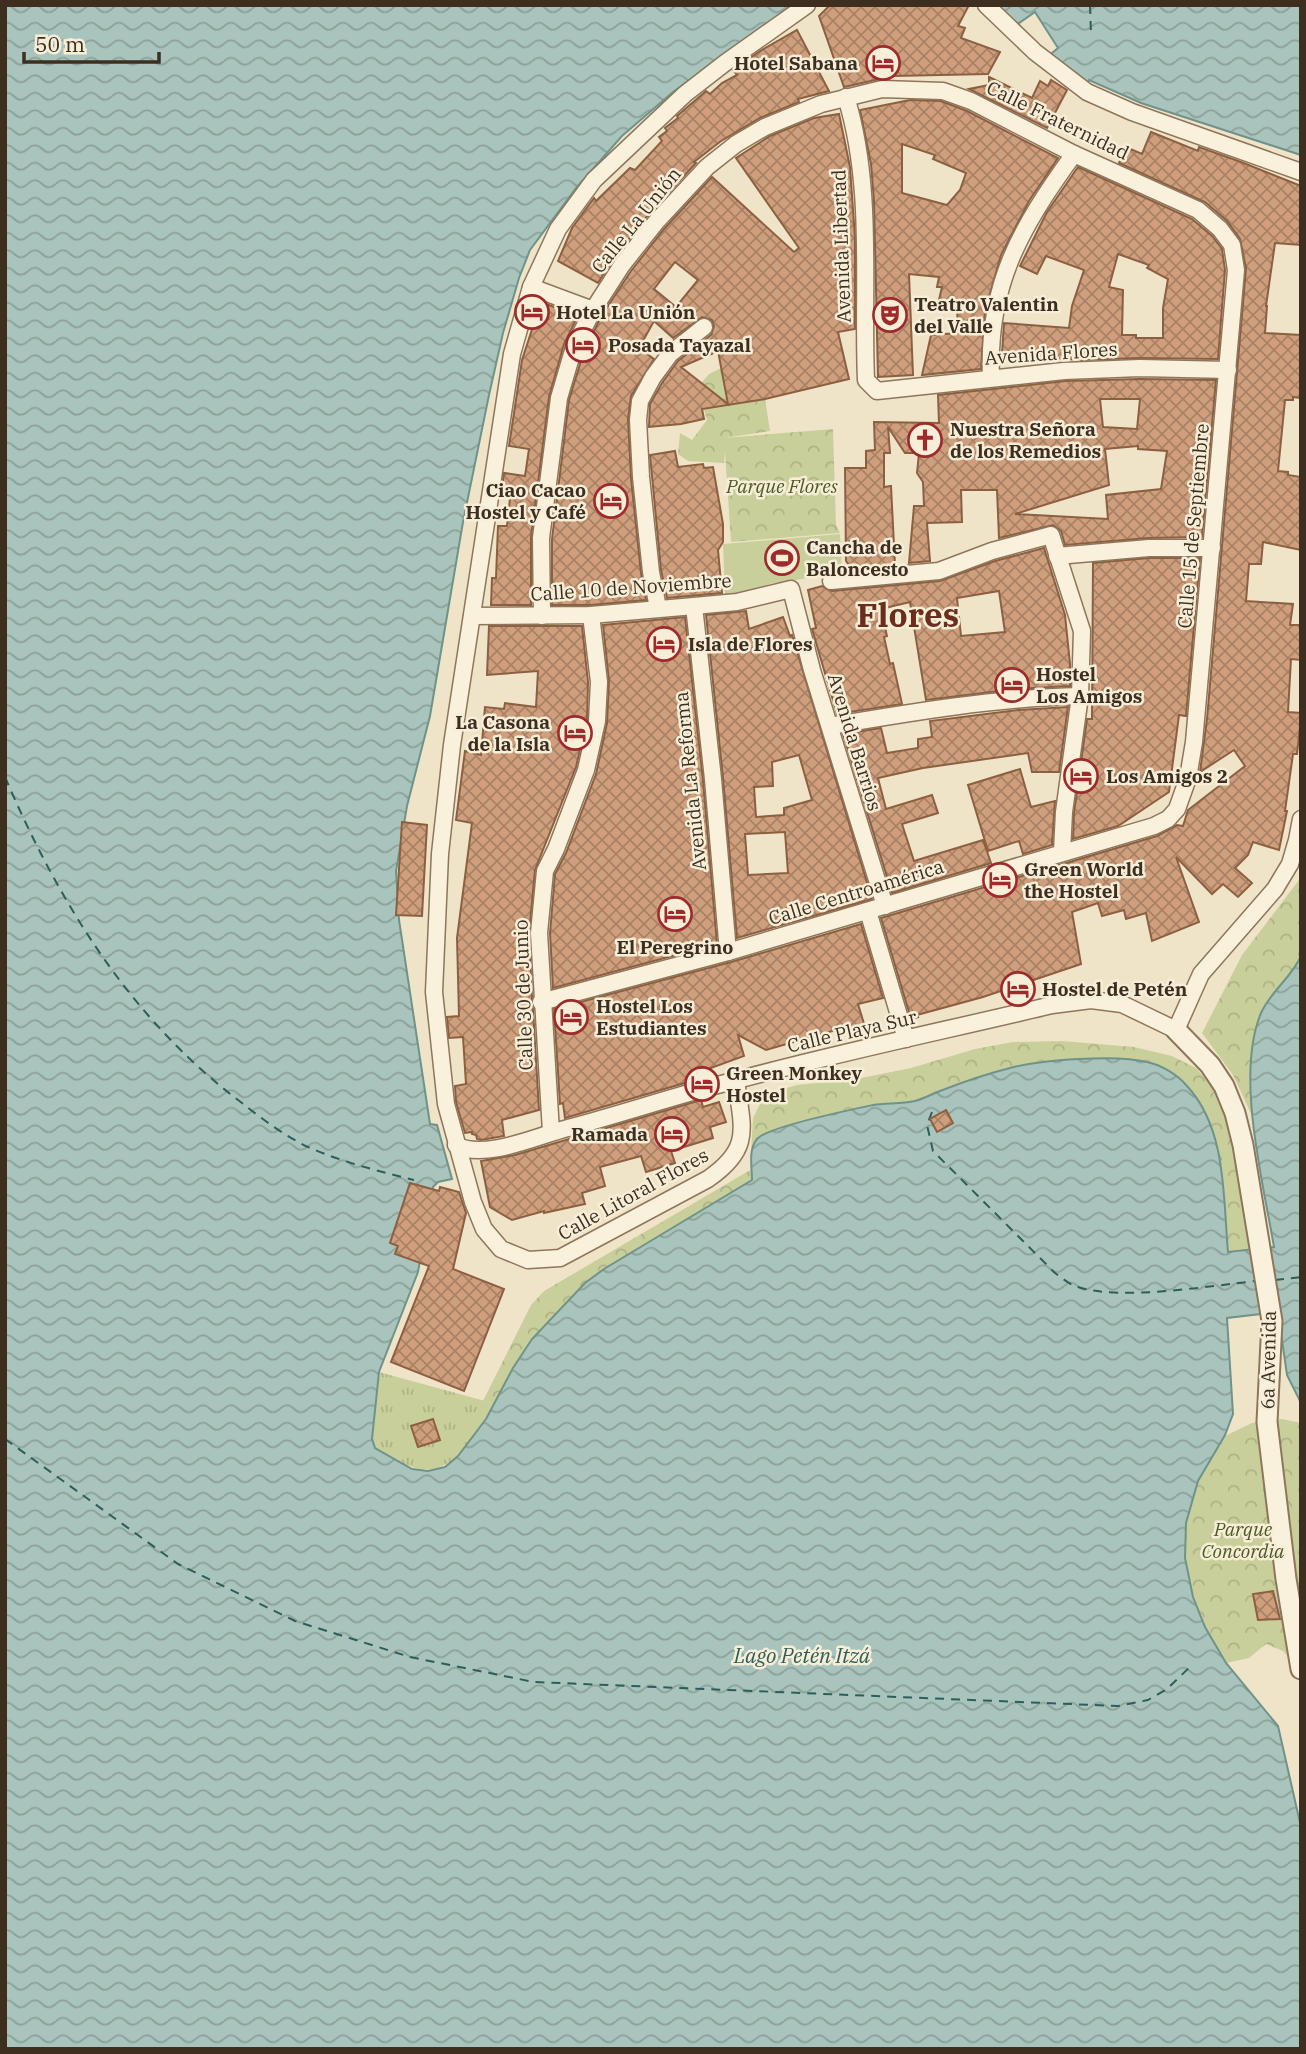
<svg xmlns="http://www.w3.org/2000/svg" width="1306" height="2054" font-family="'IBM Plex Serif',serif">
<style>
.grass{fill:url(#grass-tufts)}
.forest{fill:url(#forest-crowns)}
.pitch{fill:#c9cf9b}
.water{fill:url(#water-waves);stroke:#6f938a;stroke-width:2}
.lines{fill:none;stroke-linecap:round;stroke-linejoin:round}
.ferry{stroke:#2f5d5a;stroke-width:2;stroke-dasharray:9 7;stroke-linecap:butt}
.building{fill:url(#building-cross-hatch);stroke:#8d5f41;stroke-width:2;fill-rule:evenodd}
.minor-casing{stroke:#8d765c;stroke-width:19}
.tertiary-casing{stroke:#8d765c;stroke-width:23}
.minor{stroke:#faf1dc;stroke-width:16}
.tertiary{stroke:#faf1dc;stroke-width:19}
.labels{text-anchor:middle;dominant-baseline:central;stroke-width:5;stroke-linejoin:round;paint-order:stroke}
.poi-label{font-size:19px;font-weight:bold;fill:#3d2e20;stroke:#f7eed8;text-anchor:start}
.street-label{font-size:19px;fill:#3d2e20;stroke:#f7eed8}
.park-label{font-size:19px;font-style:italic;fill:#4d5a26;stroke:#f7eed8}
.water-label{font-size:21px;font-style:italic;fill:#2f5d5a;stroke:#f7eed8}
.town-label{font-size:33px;font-weight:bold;fill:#6b2e1e;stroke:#f7eed8}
</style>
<defs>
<pattern id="grass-tufts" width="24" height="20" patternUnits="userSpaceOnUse" patternTransform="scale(1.75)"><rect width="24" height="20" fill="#c9cf9b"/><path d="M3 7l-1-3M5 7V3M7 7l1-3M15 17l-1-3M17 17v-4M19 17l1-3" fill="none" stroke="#aeb285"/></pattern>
<pattern id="forest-crowns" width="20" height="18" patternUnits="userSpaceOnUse" patternTransform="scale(1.75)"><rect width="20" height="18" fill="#c9cf9b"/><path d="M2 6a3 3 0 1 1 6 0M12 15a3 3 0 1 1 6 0" fill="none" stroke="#aeb285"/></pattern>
<pattern id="water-waves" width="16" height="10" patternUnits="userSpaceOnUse" patternTransform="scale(1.75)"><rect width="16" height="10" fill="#a9c4bc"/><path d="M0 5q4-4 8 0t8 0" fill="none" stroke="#8ba098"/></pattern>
<pattern id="building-cross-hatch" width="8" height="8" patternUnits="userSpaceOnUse" patternTransform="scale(1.75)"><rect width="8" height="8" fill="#cf9f7d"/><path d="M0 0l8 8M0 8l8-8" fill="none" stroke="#a98266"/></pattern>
</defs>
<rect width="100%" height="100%" fill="#f0e4c8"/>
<!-- grass -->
<path class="grass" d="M379,1372L496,1404C460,1459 441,1494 375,1448L372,1439Z"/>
<!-- forest -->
<g class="forest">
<path d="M721,368L728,404L765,399L770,431L724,438L833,429L836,525L840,533L731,542L725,452L724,463L688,461L678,454L680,433L692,440L707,420L701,399L692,394L709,374Z"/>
<path d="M1301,873V956L1256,1028L1250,1097L1253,1118L1233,1075L1202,1033L1242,955L1299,880Z"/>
<path d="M1062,1041L1134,1047L1172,1056L1196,1068L1215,1089L1225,1115L1239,1180L1249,1250L1228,1252L1218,1147L1188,1086L1168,1070L1146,1062L1113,1060L1036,1062L966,1081L916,1101L874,1105L757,1138L751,1151L753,1118L761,1102L777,1091L797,1085L856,1079L911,1068L975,1049L1013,1042Z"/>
<path d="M752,1169V1180L723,1198L513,1368L496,1404L483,1401L531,1305L544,1291Z"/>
<path d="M1282,1419L1301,1423V1670L1283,1651L1266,1644L1249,1658L1226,1663L1205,1627L1193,1597L1185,1558L1186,1523L1198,1481L1225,1436L1252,1423Z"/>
</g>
<!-- pitch -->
<path class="pitch" d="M840,534L842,572L839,574L773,583L749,591L725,595L723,544Z"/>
<!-- water -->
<g class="water">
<path d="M5,5H798L673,92L622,136L577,187L530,250L519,278L503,333L489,395L463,522L430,716L407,806L396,871L399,920L430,1124L437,1125L452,1179L438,1182L433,1187L418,1272L379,1372L372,1439L375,1448L412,1469L428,1471L445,1467L458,1456L486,1419L513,1368L532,1339L585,1283L604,1269L752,1180C752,1167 748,1150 757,1139C767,1127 854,1109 873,1105C887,1103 902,1104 915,1101C923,1099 932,1094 940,1091C963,1082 986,1074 1010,1068C1040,1060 1116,1054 1147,1062C1161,1065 1177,1074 1187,1086C1227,1129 1223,1198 1228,1252L1274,1247C1263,1181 1235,1075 1261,1013C1270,992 1292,977 1301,956V1403L1287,1375L1278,1312L1227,1318L1233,1414L1225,1435L1198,1481L1186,1523L1185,1558L1193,1597L1205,1627L1226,1663L1278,1726L1301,1827V2049H5Z"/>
<path d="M998,5H1301V155L1141,103L1089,80L1084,89L1045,59L1058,48L1035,12L1015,26Z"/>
</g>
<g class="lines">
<!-- ferry -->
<g class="ferry">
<path d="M1090,5L1091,34"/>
<path d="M5,777C59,903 131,1020 242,1103C262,1119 285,1136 308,1147C342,1162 378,1171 414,1180"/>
<path d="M932,1112L927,1125L933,1151L1055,1273C1062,1278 1070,1285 1078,1287C1121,1301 1208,1286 1256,1281"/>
<path d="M1275,1280L1301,1277"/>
<path d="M5,1439L178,1564L295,1621L410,1657L534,1682L1118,1706L1148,1700L1167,1689L1193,1664"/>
</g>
</g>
<!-- building -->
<g class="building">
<path d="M830,5H969L958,26L965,28L961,38L1000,52L988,74L893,76L844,87L819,16Z"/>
<path d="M797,30L829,91L798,99L799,102L760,118L721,141L694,162L696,163L648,215L614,258L598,283L558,261L572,228L594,198L596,201L630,168L635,170L662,141L659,137L667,131L665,128L678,118L677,116L706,91L710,94L722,83L737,75L733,70L760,51Z"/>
<path d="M989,77L1032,98L1040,81L1048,86L1051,80L1067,90L1047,128L969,89L989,85Z"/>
<path d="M910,100L941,101L967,111L1058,158L1029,201L1001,255L985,311L981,369L922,375L931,335L958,333L957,307L938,304L942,287H937L939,277L909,274L913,375L878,377L874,201L871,164L860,110ZM902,144L935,155L933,159L966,173L960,190L947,205L902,193Z"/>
<path d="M839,114L850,167L855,238V329L838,332L849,379L765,399L702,409L704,419L681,424L649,427L650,404L662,383L678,361L711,335L714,326L712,320L702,317L673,338L654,321L639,348L654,359L631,396L628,419L631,478L641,573L646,600L591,605H552V539L569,400L584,351L602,315L631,271L664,229L712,177L794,252L799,248L736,158L770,136L814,118ZM675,262L698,280L676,307L654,289ZM718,351L728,404L681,367Z"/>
<path d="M1151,132L1198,151L1199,147L1241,162L1301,186V245L1275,243L1266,306H1267L1265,333L1301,335V398L1293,397V400H1285L1278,471L1288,472V475L1301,477V550L1263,542L1261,564H1249L1246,601L1293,604L1290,625H1301V660L1291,659L1288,712L1301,713V718L1297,754H1293L1285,811H1287L1279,850L1253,842L1248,855L1235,868L1252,883L1238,897L1223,884L1212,894L1176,857L1199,922L1152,941L1146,913L1126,919L1124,910L1102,916L1098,903L1072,912L1081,964L983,997L917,1015L918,1017L911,1019L881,918L1157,836L1177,825L1183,826L1188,810L1245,766L1234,750L1200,772L1207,719L1246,268L1240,239L1227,221L1205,202L1119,163L1126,147L1142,154Z"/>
<path d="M1078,167L1192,219L1212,236L1222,249L1225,270L1218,359L1140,358L1079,360L1002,354L1004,323L1069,328L1072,306L1084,270L1046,256L1037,274L1020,266L1047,212ZM1118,254L1149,265L1147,268L1168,279L1163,308V338H1136V335H1122L1123,290L1109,287Z"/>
<path d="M541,302L578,316L564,344L549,397L531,537V605H491L492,578H496L498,526H507L511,489L502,487L504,473L525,476L529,449L509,446L522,360Z"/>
<path d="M1140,379L1216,380L1202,537L1148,538L1065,545L1061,531L1053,525L999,538L997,490H961L962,522L927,523L930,561L909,563L914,506H924L923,482L917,473L919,453H905L888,427L890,453H884V487L891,486L895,565L852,569L846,561L845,468H866V451L875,450L874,422L939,423L938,395L1065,381ZM1100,399H1140L1137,429L1103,427ZM1138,446V449L1167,451L1161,489L1106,495L1108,519L1015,514L1109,485L1105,449Z"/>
<path d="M675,451L678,467L703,464L704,468L713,467L723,524V542L718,550L722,593L667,598L661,570L650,455Z"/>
<path d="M1044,548L1065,615L1070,664V686L1016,689L926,700L910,602L881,609L887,636L884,637L890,664L893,663L902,704L837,714L812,629L816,628L808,590L822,586L832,591L940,581L995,561ZM999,591L1005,632L961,636L957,598Z"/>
<path d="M1149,558H1200L1186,716L1179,715L1169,792L1118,826L1073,839L1074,813L1087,719H1092L1093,563Z"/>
<path d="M746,611L749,629L783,617L790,636L792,635L872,899L737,938L723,778L706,615ZM799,755L812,800L784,808V815L756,817L754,787L773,786L772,762ZM785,832L788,873L748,875L745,834Z"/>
<path d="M685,617L703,780L717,944L553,988L550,933L555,874L566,853L596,774L607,723L609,681L603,625Z"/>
<path d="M489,626H582L588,682L587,720L576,767L535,870L529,934L532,997L531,1004L533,1009L539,1110L502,1120L504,1136L481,1140L477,1139L476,1135L472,1134V1132L465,1133L456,1102L455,1086L466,1084L463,1037L449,1038L447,1017L459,1016L457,938L472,823L456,820L465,751L481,755L485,707L504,709L505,703L536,707L538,671L487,675Z"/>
<path d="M1068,707L1059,772H1032L1028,753L923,768L878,778L886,809L932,795L938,813L902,824L914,861L983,840L991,863L892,893L843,734L881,728L887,753L918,748V739L932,737L930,721L1018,710Z"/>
<path d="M1020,769L1031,807L1055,801L1052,845L1023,854L1019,841L988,851L968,785Z"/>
<path d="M402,822L427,825L422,916L396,915Z"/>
<path d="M861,924L883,998L858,1004L865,1027L844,1032L843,1028L766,1050L738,1035L744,1056L708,1069L709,1072L694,1077L695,1080L565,1118L563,1103L560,1104L554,1009L731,962Z"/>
<path d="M701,1100L703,1107L719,1102L726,1122L710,1127L713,1138L671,1151L675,1163L646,1172L641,1156L600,1167L605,1186L582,1193L585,1204L544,1213V1211L512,1220L490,1207L481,1161L515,1155Z"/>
<path d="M946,1110L953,1123L937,1132L930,1119Z"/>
<path d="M410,1183L439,1191L440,1187L459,1192L466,1213L453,1269L504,1289L464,1391L391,1362L429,1266L395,1254L398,1246L390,1243Z"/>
<path d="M433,1419L440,1440L418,1447L411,1426Z"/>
<path d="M1273,1591L1280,1619L1258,1620L1253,1594Z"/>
</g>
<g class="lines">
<!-- minor casing -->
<g class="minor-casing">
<g id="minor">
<path d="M986,5L1035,52L1087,92L1132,112L1301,172"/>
<path d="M846,97C874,187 862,287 866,380L877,391L1064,371L1140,368L1228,370"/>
<path d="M531,287L593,310"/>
<path d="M991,377C987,285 1021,227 1074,154"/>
<path d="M1057,556L1149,548H1212"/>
<path d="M831,581L939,571L992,551L1051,535L1082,631L1080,696L1064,812L1062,852"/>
<path d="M694,606L713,779L728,952"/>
<path d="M658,608L651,572L641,477L638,420L640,401L653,377L670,354L704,327"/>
<path d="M472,616L591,615L694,606L737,602L791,589L812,670L885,906"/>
<path d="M830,726C913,712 996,698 1080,696"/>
<path d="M868,911L906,1039"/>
<path d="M541,1002L728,952L1154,826L1168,819L1177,809L1188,778L1194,742L1236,270L1232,245L1220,229L1198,210L1074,154L971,101L943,91L882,89L821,104L765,127L736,144L707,167L656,222L622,265L593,310L574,347L559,398L541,538L542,616"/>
<path d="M736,1080C742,1128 753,1148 708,1179L560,1258L528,1260L501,1249L484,1229L473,1202L446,1104L434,992L440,854L452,745L512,354L531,287L558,229L594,180L685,94L725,63L807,5"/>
<path d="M551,1132L539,933L545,871L556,849L586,770L597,721L599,682L591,615"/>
<path d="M456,1145C484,1161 539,1135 568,1128C625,1113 680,1094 737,1080C841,1052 947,1030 1052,1005L1091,1000L1122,1004L1176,1030L1201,974L1275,889L1290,864L1297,840L1301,819"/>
</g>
</g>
<!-- tertiary casing -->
<g class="tertiary-casing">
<path id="tertiary" d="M1176,1030L1210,1065L1224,1086L1235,1113L1243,1145L1272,1321L1267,1422L1286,1579L1301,1669"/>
</g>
<!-- minor -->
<use href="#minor" class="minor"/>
<!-- tertiary -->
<use href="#tertiary" class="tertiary"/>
</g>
<!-- icons -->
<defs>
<g id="hotel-ring" transform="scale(1.75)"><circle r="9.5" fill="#f7eed8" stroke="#9e2a2b" stroke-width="1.5"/><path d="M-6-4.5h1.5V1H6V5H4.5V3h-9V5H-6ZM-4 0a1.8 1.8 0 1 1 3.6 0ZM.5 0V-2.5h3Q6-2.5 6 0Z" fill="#9e2a2b"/></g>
<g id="theatre-ring" transform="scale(1.75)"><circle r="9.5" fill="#f7eed8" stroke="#9e2a2b" stroke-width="1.5"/><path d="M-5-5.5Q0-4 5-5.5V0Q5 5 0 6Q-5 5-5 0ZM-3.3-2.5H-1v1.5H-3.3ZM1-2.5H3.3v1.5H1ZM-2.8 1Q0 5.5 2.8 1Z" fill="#9e2a2b"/></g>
<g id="church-ring" transform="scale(1.75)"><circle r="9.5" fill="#f7eed8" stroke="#9e2a2b" stroke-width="1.5"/><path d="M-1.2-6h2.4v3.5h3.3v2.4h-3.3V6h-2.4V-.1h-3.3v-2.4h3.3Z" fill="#9e2a2b"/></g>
<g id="stadium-ring" transform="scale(1.75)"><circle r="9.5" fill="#f7eed8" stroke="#9e2a2b" stroke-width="1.5"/><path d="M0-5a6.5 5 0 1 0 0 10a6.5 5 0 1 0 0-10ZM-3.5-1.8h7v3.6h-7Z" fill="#9e2a2b"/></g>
</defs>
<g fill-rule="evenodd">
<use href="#hotel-ring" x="883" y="63"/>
<use href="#hotel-ring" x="532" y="312"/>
<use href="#theatre-ring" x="890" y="315"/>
<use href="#hotel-ring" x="583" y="345"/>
<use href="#church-ring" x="925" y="440"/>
<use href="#hotel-ring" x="611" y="501"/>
<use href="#stadium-ring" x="782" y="558"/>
<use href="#hotel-ring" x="664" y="644"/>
<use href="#hotel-ring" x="1012" y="685"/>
<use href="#hotel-ring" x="575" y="733"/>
<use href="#hotel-ring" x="1081" y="776"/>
<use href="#hotel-ring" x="1000" y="880"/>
<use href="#hotel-ring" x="675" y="914"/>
<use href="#hotel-ring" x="1018" y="989"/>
<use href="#hotel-ring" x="571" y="1017"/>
<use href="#hotel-ring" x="702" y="1084"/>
<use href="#hotel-ring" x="672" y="1134"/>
</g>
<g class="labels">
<!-- poi labels -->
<g class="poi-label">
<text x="858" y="63" text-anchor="end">Hotel Sabana</text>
<text x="914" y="304">Teatro Valentin<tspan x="914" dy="22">del Valle</tspan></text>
<text x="556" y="312">Hotel La Unión</text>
<text x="608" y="345">Posada Tayazal</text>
<text x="950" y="429">Nuestra Señora<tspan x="950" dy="22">de los Remedios</tspan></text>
<text x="586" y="490" text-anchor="end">Ciao Cacao<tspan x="586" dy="22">Hostel y Café</tspan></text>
<text x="806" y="547">Cancha de<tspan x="806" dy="22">Baloncesto</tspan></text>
<text x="688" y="644">Isla de Flores</text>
<text x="1036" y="674">Hostel<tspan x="1036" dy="22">Los Amigos</tspan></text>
<text x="550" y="722" text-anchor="end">La Casona<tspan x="550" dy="22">de la Isla</tspan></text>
<text x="1106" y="776">Los Amigos 2</text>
<text x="1024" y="869">Green World<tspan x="1024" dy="22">the Hostel</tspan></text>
<text x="675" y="947" text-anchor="middle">El Peregrino</text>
<text x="1042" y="989">Hostel de Petén</text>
<text x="596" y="1006">Hostel Los<tspan x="596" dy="22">Estudiantes</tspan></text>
<text x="726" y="1073">Green Monkey<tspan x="726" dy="22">Hostel</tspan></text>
<text x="648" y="1134" text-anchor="end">Ramada</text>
</g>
<!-- street labels -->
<g class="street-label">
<text transform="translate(1058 120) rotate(26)">Calle Fraternidad</text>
<text transform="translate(636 220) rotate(-51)">Calle La Unión</text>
<text transform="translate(841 246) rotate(-92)">Avenida Libertad</text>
<text transform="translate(1051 353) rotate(-4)">Avenida Flores</text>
<text transform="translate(1193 526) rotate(-85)">Calle 15 de Septiembre</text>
<text transform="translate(631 587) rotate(-4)">Calle 10 de Noviembre</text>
<text transform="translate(855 742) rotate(73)">Avenida Barrios</text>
<text transform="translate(690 781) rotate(-96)">Avenida La Reforma</text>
<text transform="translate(856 892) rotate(-17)">Calle Centroamérica</text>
<text transform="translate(523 995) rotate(-92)">Calle 30 de Junio</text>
<text transform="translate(852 1031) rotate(-13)">Calle Playa Sur</text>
<text transform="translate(633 1194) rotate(-29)">Calle Litoral Flores</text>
<text transform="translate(1268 1360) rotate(-89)">6a Avenida</text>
</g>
<!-- park labels -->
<g class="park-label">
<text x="782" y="486">Parque Flores</text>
<text x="1243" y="1529">Parque<tspan x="1243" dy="22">Concordia</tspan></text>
</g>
<!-- water labels -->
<g class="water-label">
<text x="802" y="1655">Lago Petén Itzá</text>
</g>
<!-- town labels -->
<g class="town-label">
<text x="908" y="614">Flores</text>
</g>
</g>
<!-- border -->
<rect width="1306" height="2054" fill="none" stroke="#3d2e20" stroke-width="14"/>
<!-- scale -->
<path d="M24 52v10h135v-10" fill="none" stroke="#3d2e20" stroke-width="3.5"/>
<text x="35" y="52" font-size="21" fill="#3d2e20" stroke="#f7eed8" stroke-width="5" paint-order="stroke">50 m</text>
</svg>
